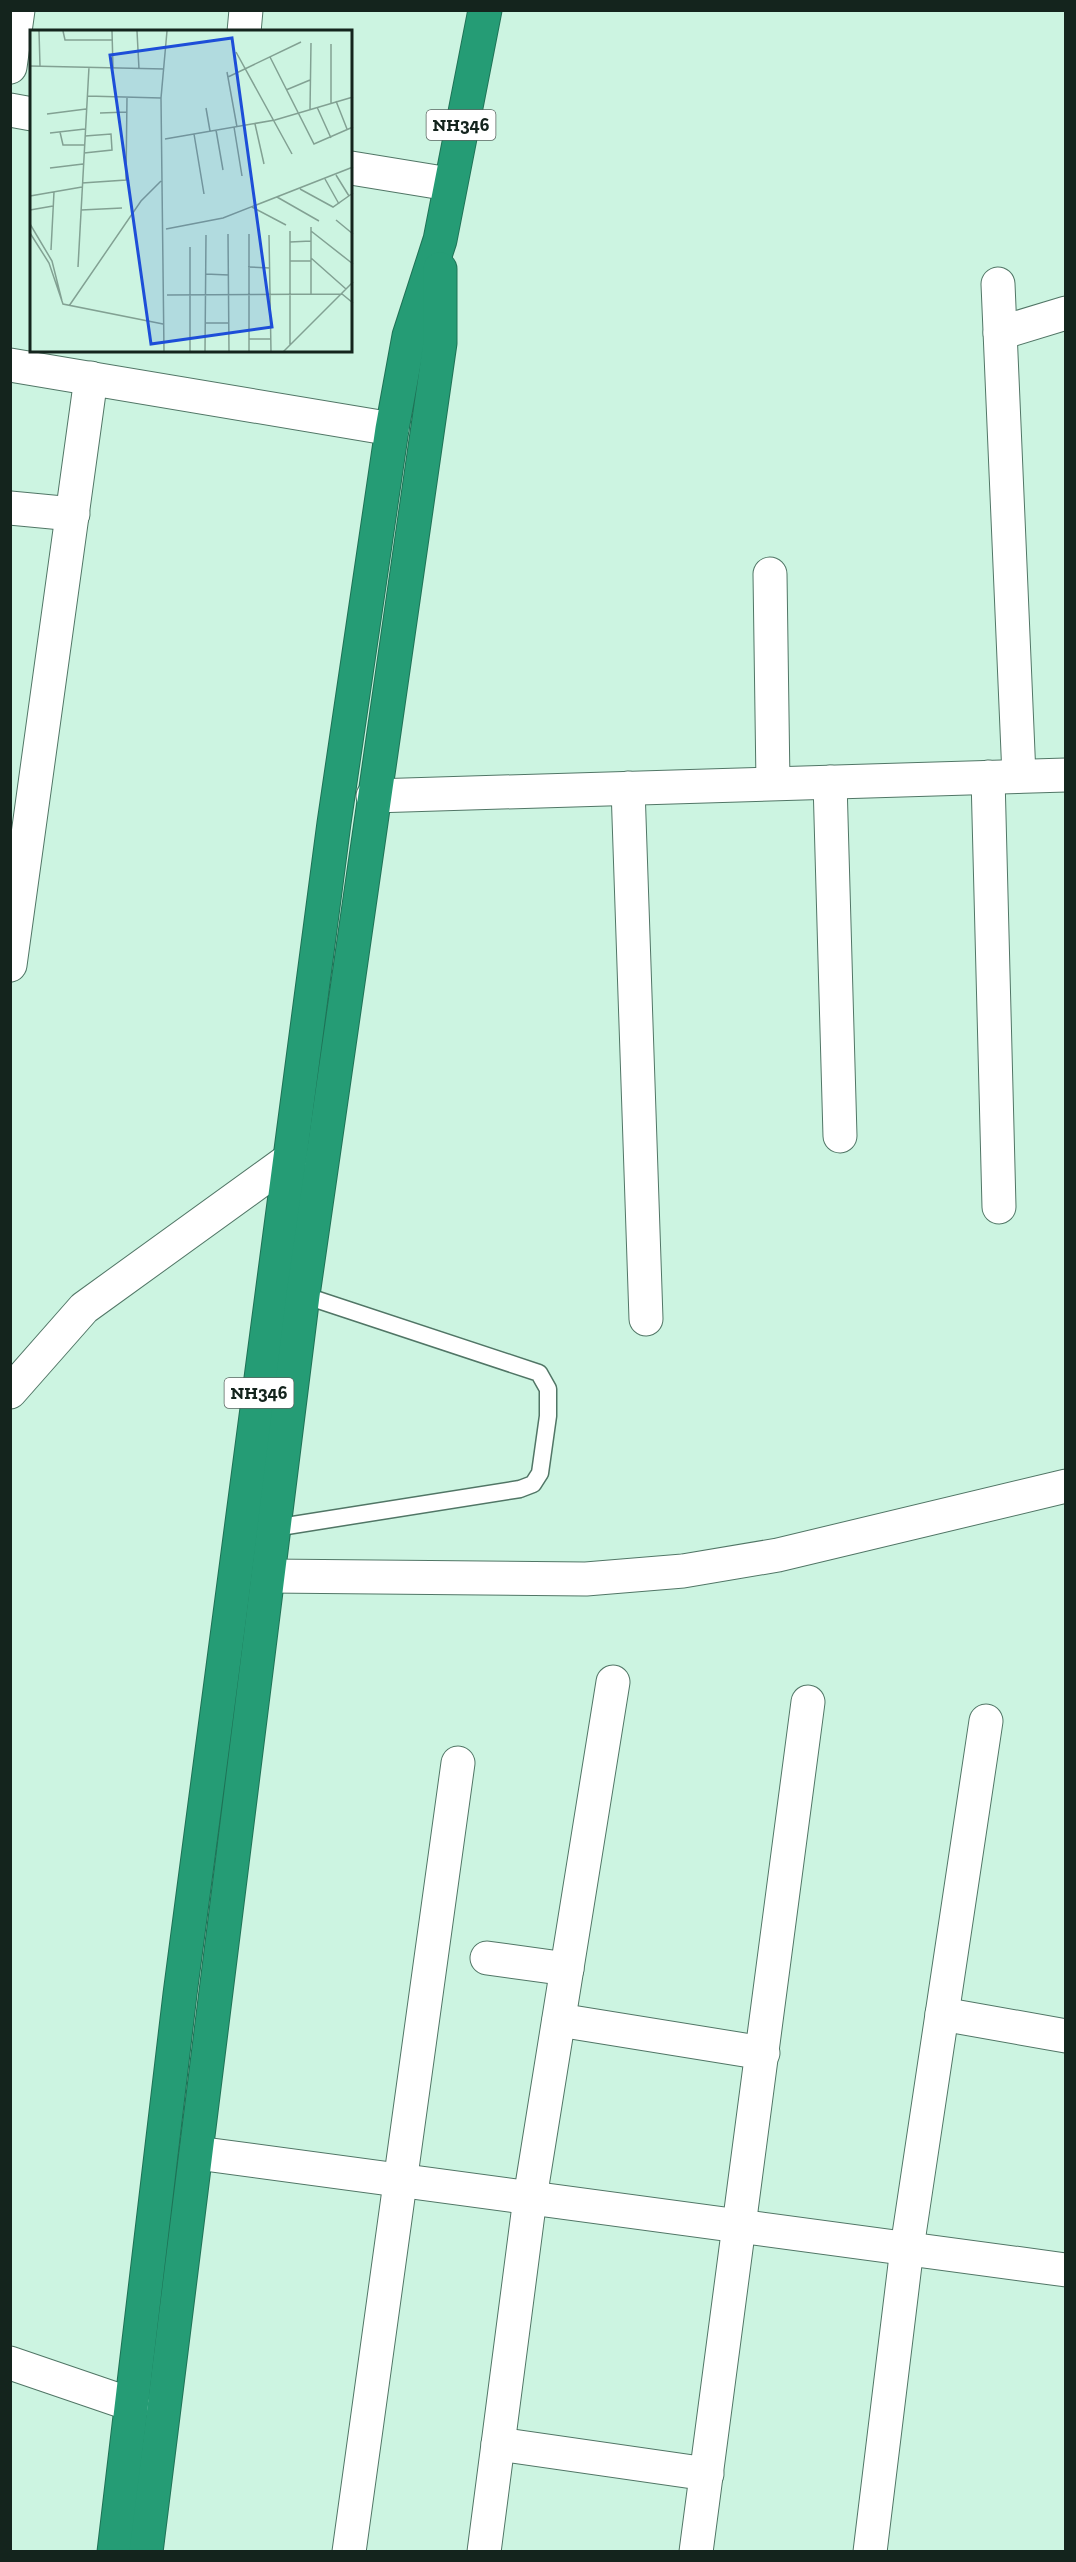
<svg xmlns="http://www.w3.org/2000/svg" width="1076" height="2562" font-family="'Zilla Slab',serif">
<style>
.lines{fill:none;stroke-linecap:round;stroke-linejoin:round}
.lane-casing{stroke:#517666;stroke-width:19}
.street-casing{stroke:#517666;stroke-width:35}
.highway-casing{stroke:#1f7256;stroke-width:35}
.lane{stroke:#fff;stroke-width:16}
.street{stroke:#fff;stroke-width:33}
.highway{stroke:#259c75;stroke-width:33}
.labels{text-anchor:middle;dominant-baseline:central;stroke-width:6;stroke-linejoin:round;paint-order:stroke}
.shield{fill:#fff;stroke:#5a6661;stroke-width:1.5}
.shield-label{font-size:18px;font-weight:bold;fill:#14241d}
.inset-road{fill:none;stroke:#82a193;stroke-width:1.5}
.view{fill:#1d4ed8;fill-opacity:0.15;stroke:#1d4ed8;stroke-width:3}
.inset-edge{fill:none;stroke:#14241d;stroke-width:3}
</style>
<rect width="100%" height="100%" fill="#ccf4e1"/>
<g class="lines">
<!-- lane casing -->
<g class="lane-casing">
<path id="lane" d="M274,1528L520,1489L533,1484L540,1473L548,1416V1389L539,1373L303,1295"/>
</g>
<!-- street casing -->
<g class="street-casing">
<g id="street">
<path d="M244,32L246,10"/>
<path d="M10,67L18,10"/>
<path d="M10,110L32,114"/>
<path d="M351,168L449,184"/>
<path d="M998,284L1019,776"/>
<path d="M1000,333L1066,313"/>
<path d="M10,365L392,429"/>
<path d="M10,508L73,514"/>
<path d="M770,574L773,783"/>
<path d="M988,777L999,1207"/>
<path d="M830,782L840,1136"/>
<path d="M628,788L646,1319"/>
<path d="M373,796L1066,775"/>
<path d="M10,965L91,378"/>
<path d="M10,1392L84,1308L290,1159"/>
<path d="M269,1576L586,1579L683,1571L778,1555L1066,1486"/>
<path d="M487,1958L567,1969"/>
<path d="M942,2014L1066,2036"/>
<path d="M559,2020L763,2053"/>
<path d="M197,2153L1066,2270"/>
<path d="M10,2363L133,2405"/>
<path d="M498,2444L707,2474"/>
<path d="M349,2552L458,1763"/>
<path d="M484,2552L530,2198L613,1682"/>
<path d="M696,2552L808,1702"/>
<path d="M870,2552L907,2248L986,1721"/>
</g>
</g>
<!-- highway casing -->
<g class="highway-casing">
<g id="highway">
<path d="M114,2552L180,1994L334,823L392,429L409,336L440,240L485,10"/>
<path d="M146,2552L303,1295L440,343V269"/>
</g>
</g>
<!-- lane -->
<use href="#lane" class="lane"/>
<!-- street -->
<use href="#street" class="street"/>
<!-- highway -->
<use href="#highway" class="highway"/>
</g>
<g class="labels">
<!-- shield labels -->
<g class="shield">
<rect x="426.5" y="110" width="69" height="30" rx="4.5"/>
<rect x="224.5" y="1378" width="69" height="30" rx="4.5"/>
</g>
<g class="shield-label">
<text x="461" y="125">NH346</text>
<text x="259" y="1393">NH346</text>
</g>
</g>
<!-- overview -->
<g transform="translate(30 30)">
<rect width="322" height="322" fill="#ccf4e1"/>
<path class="inset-road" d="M9,1L10,36M33,1L35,10H82M82,1L83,38M107,1L109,39M206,22L262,124M240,27L284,114L323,97M0,36L134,39M197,42L207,97M198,47L271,12M256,60L280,50M57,66L131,68M306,71L317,99M301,73V14M287,77L301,108M176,78L180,101M280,80L281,13M70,83L97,82M17,84L56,79M225,94L234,134M204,97L212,146M186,100L193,140M30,102L33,115H54M20,103L55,99M164,104L174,164M135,109L245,90L323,67M54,123L82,120L81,104L55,106M20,138L53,134M306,145L319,166M295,149L309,174M52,153L96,150L97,67M270,159L303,177L323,163M0,166L52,157M247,167L289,191M222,177L256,195M0,180L23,176M51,180L92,178M306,190L323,204M0,194L22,231L32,271M136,199L193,188L323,137M281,201L323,234M0,203L19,233L33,274L133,294M198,204L199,322M219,204V322M239,205L241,322M260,212L281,211M160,217V322M21,220L24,162M281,228L316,259M260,231H281M48,237L59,37M218,237L240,238M175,244L199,245M281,264V197M137,265L312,264L323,273M39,276L111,171L131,151M175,293H199M219,309H241M260,315V201M134,322L131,68L137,1M175,322L176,205M253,322L323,252"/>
<path class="view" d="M202,8L242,297L121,314L80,25Z"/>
<rect width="322" height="322" class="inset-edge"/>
</g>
<!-- border -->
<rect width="1076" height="2562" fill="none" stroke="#14241d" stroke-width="24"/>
</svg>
